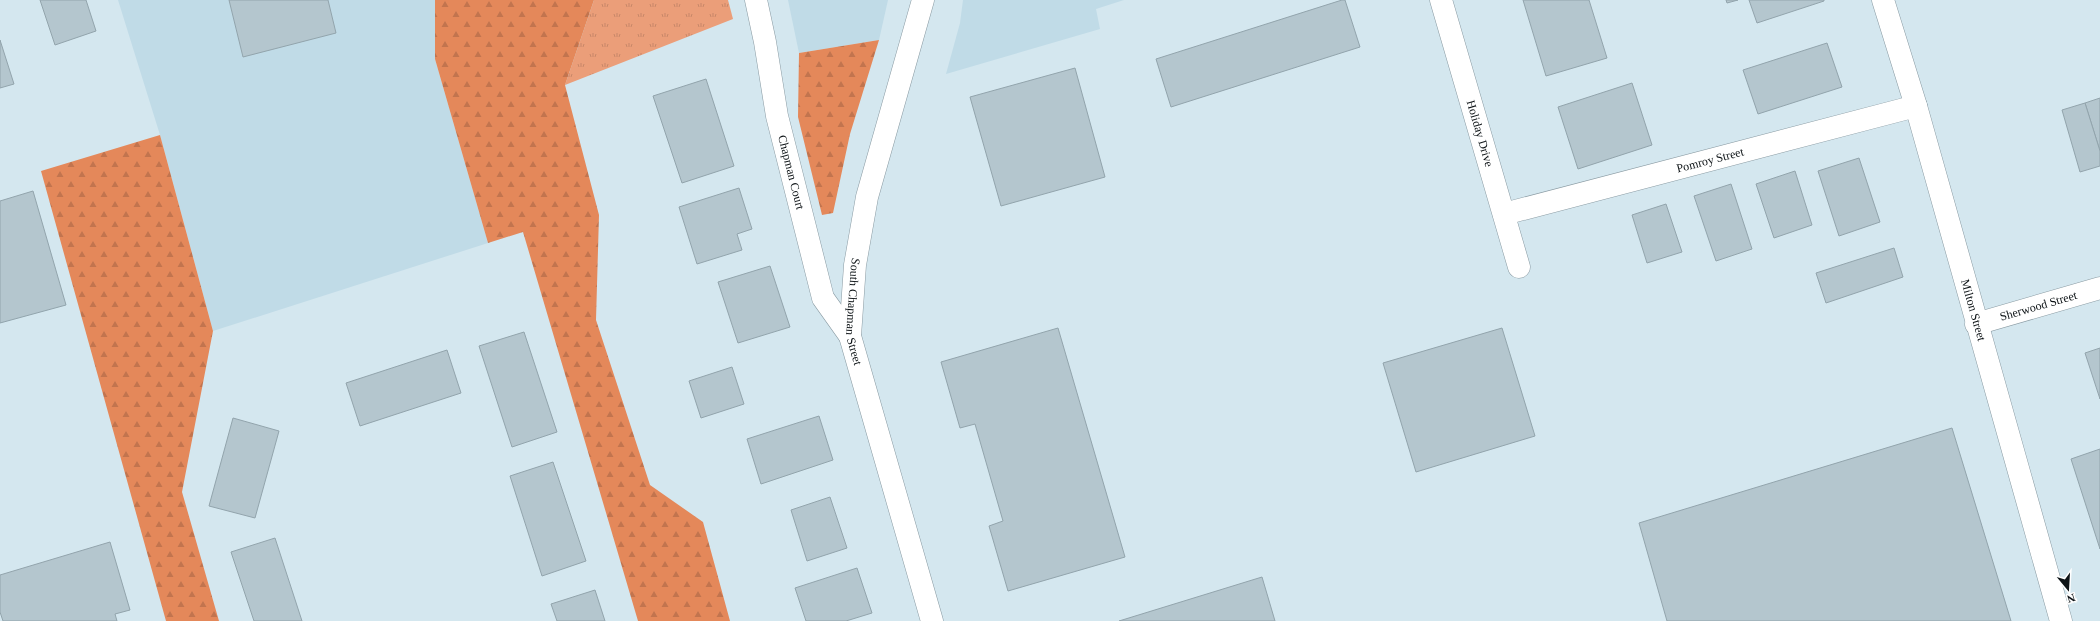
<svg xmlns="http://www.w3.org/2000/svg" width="2100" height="621" font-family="Georgia,serif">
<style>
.built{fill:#c0dbe7}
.grass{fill:url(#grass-tufts)}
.forest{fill:url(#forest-firs)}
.building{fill:#b4c6ce;stroke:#92a4ac}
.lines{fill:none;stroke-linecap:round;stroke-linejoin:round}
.minor-casing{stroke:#899aa2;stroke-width:23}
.tertiary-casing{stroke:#899aa2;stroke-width:23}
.minor{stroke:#fff;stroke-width:22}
.tertiary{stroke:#fff;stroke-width:22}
.labels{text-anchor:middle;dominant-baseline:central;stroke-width:3;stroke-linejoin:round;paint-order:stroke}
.street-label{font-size:12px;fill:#0d1316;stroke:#fff}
</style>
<defs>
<pattern id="grass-tufts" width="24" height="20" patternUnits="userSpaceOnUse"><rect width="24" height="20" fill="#eb9e79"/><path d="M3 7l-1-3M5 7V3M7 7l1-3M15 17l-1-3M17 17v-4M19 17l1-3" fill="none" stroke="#c88768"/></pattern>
<pattern id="forest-firs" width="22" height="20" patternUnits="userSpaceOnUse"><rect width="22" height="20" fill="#e4885a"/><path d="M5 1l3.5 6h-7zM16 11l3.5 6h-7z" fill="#c2744e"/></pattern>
</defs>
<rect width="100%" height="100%" fill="#d4e7ef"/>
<!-- built -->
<g class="built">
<path d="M118,0H435V59L488,243L213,331L160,135Z"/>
<path d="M788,0H888L879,40L799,53Z"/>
<path d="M963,0H1124L1096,9L1100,29L946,74L960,23Z"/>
</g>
<!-- grass -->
<path class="grass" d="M594,0H728L733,19L565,85Z"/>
<!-- forest -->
<g class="forest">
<path d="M435,0H594L565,85L599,215L596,320L650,485L703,522L730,621H638L523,232L488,243L435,59Z"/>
<path d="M879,40L850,134L833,213L822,215L798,117L799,53Z"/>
<path d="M160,135L213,331L182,492L219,621H166L41,171Z"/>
</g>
<!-- building -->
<g class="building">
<path d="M40,0H86L96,31L55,45Z"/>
<path d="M229,0H328L336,33L243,57Z"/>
<path d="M1342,0H1345L1360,47L1171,107L1156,59Z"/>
<path d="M1523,0H1589L1607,58L1546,76Z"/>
<path d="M1726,0H1738L1727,3Z"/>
<path d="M1749,0H1824V1L1757,23Z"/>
<path d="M0,40L14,84L0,88Z"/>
<path d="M1827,43L1842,87L1758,114L1743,70Z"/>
<path d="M1075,68L1105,177L1001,206L970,97Z"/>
<path d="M706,79L734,166L682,183L653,96Z"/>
<path d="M1632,83L1652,145L1578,169L1558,107Z"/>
<path d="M2100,98V151L2085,103Z"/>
<path d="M2085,103L2100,151V166L2080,172L2062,110Z"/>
<path d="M1859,158L1880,222L1839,236L1818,171Z"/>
<path d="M1795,171L1812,225L1774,238L1756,184Z"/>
<path d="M1731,184L1752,249L1716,261L1694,196Z"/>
<path d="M739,188L752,229L737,234L742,250L697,264L679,207Z"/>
<path d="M33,191L66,305L0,323V201Z"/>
<path d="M1666,204L1682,252L1647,263L1632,215Z"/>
<path d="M1894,248L1903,277L1826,303L1816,273Z"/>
<path d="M770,266L790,327L738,343L718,282Z"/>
<path d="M1058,328L1125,557L1008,591L989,526L1003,521L975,424L960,428L941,362Z"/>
<path d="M1502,328L1535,436L1416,472L1383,363Z"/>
<path d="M524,332L557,432L512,447L479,346Z"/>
<path d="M2100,348V399L2085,353Z"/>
<path d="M447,350L461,393L360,426L346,383Z"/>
<path d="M732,367L744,404L701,418L689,381Z"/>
<path d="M819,416L833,460L761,484L747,439Z"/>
<path d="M233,418L279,431L255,518L209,506Z"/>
<path d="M1952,428L2011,621H1667L1639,523Z"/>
<path d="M2100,449V549L2071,459Z"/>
<path d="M553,462L586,561L542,576L510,476Z"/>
<path d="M830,497L847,548L807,561L791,510Z"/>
<path d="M275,538L302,621H254L231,552Z"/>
<path d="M110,542L130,610L115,614L117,621H3L0,612V575Z"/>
<path d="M857,568L872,613L846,621H806L795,588Z"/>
<path d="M1262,577L1275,621H1119Z"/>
<path d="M595,590L605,621H557L551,604Z"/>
</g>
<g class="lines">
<!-- minor casing -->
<g class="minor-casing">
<g id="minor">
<path id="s1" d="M756,0L765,42L777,116L823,298L850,336"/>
<path id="s2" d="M1441,0L1519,267"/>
<path id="s3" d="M1883,0L1916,106L2061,621"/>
<path id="s4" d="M1504,214L1916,106"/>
<path id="s5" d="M1976,324L2100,288"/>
</g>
</g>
<!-- tertiary casing -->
<g class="tertiary-casing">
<g id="tertiary">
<path id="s6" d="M923,0L867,197L855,265L850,336L932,621"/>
</g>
</g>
<!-- minor -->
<use href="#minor" class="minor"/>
<!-- tertiary -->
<use href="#tertiary" class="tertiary"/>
</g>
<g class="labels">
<!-- street labels -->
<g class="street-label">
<text stroke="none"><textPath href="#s2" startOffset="139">Holiday Drive</textPath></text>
<text stroke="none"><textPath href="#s4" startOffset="213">Pomroy Street</textPath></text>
<text stroke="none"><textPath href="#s1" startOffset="176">Chapman Court</textPath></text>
<text stroke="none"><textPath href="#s5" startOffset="65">Sherwood Street</textPath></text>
<text stroke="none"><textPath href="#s3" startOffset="323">Milton Street</textPath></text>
<text stroke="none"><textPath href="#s6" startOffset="321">South Chapman Street</textPath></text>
</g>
</g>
<!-- north arrow -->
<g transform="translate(2068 589) rotate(162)" stroke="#ffffff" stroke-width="3" paint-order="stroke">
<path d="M0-3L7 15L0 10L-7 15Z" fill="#0d1316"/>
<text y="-6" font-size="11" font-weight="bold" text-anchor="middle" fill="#0d1316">N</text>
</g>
</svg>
